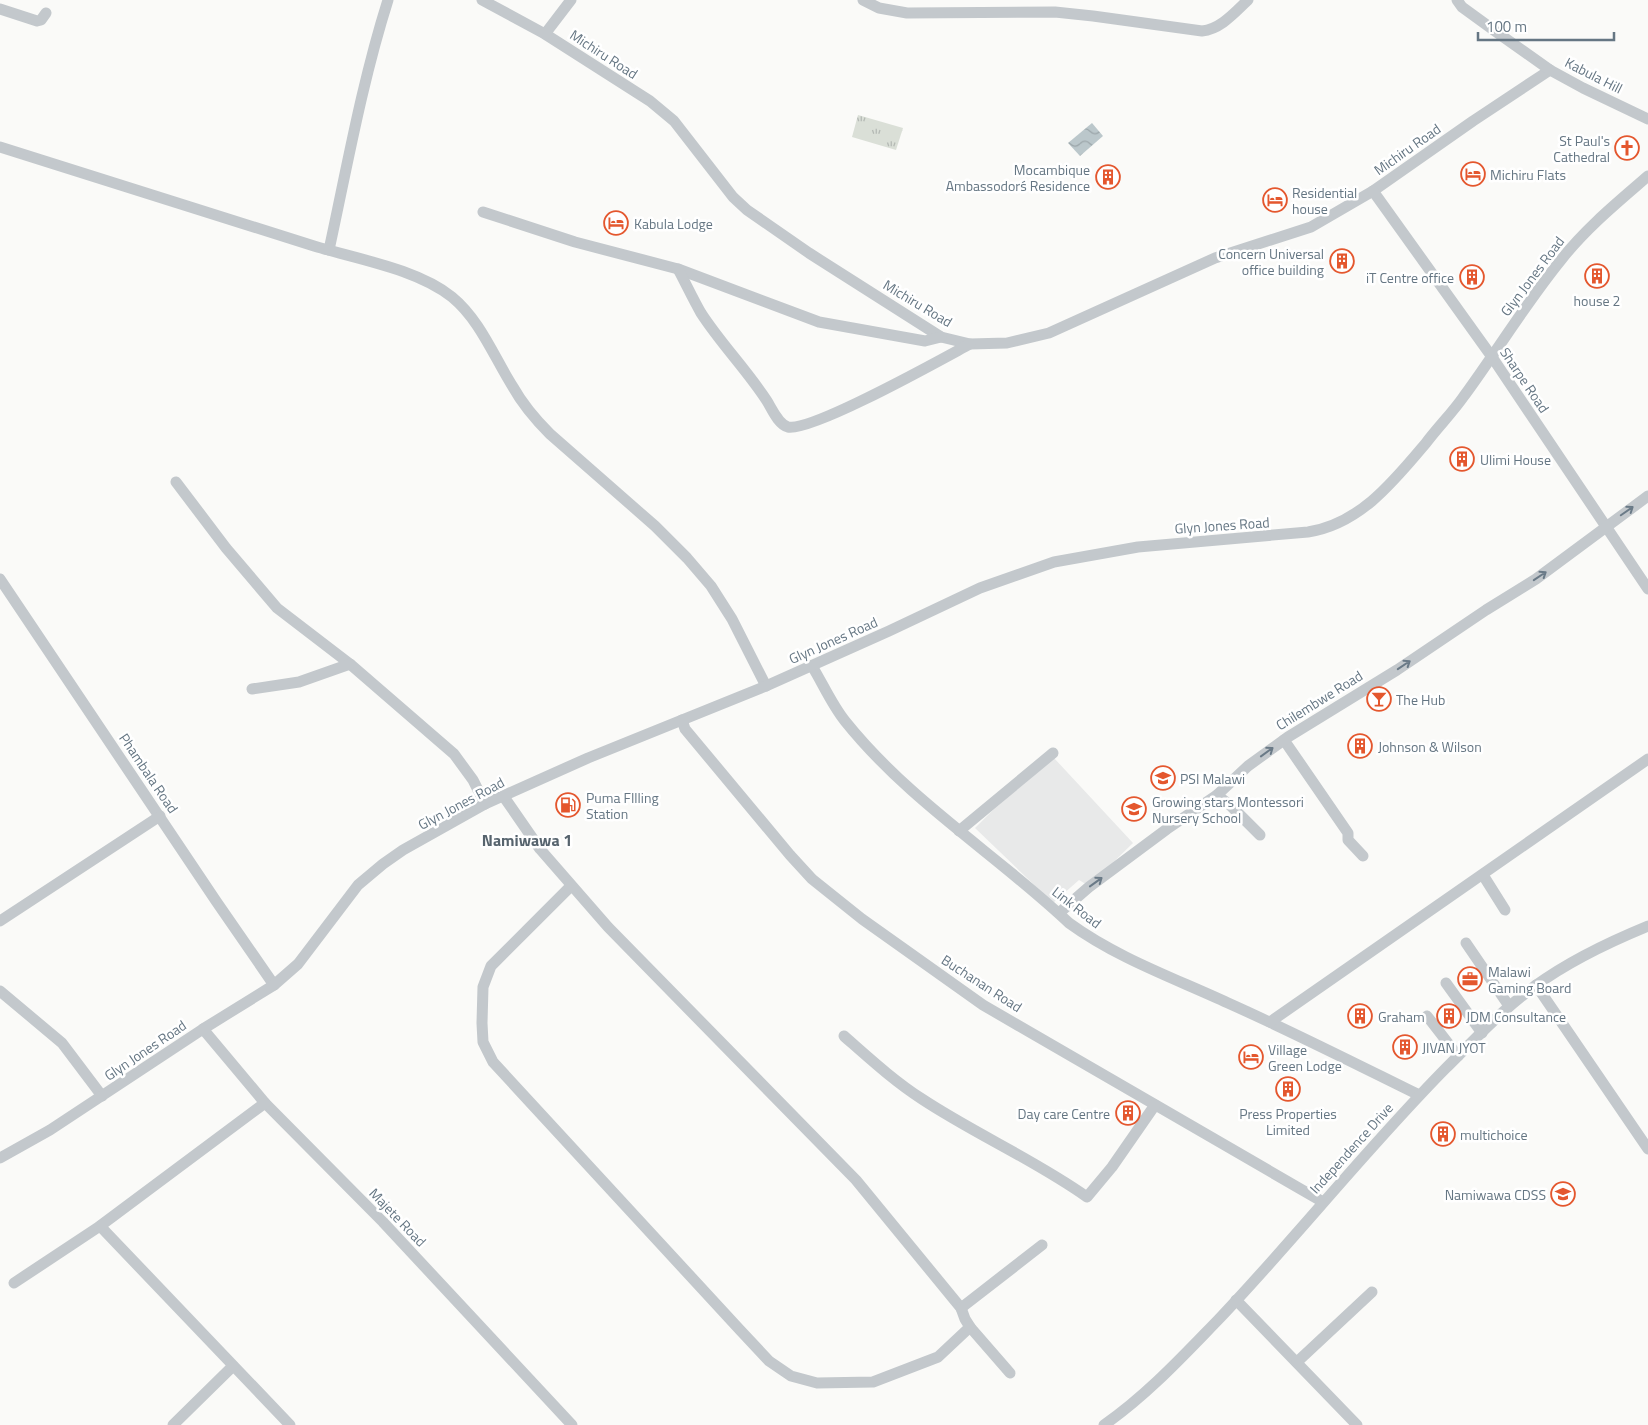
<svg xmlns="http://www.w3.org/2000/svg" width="1648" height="1425" font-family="'Titillium Web',sans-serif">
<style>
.built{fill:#e8e9e9}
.park{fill:url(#park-tufts)}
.water{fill:url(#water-waves)}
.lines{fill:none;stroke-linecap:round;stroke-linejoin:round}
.minor{stroke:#c3c8cc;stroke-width:11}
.oneway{stroke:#6a7a87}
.labels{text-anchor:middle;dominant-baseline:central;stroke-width:5;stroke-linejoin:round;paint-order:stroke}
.street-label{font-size:14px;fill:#657683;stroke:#fff}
.poi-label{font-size:14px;fill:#657683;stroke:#fff;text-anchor:start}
.quarter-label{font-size:16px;font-weight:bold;fill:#57646e;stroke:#fff}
</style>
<defs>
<pattern id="park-tufts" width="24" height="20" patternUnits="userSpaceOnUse" patternTransform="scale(1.25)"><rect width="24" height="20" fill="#dadfd7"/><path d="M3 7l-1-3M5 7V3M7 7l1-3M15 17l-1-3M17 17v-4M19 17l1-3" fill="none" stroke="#b4b9b4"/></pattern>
<pattern id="water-waves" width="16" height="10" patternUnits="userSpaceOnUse" patternTransform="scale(1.25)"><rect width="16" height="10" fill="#bbc7cb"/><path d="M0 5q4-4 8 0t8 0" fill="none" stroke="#9ca6aa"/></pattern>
</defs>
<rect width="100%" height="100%" fill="#fafaf8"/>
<!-- built -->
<path class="built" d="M1054,758L1133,843L1089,886L1079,880L1053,903L975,828L993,810Z"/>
<!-- park -->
<path class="park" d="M858,115L903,128L896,150L852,137Z"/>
<!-- water -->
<path class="water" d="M1092,123L1103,136L1080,156L1068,143Z"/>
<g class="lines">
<!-- minor -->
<g class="minor">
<path d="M482,0L545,34L650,101L674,121L733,197L747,210L809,253L941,337L970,344L1007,343L1049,333L1215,258L1311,227L1373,191L1473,121L1550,70"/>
<path d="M863,0L879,8L907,13L1055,12L1093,16L1202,31C1221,29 1235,12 1248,0"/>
<path d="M1457,0L1462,7L1495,31L1550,70L1583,88L1648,119"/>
<path d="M0,9L37,21L41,20L46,13"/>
<path d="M545,34L571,0"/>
<path d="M0,147C105,180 209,213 314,246C357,259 417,269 452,297C480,320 494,357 513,387C523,405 536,420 550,434L655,526L687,558L711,586L732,619L766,686"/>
<path d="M1373,191L1492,357L1648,589"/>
<path d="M483,212L575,242L678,269L819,322L925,341L941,337"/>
<path d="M329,250C347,167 362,82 388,0"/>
<path d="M678,269C686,284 693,299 701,313C721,344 747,370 767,401C772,409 778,424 788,427C812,432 942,359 970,344"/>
<path d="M176,482L226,548L277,608L350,664L454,754L473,780L485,804"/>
<path d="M0,579L216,901L274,985"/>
<path d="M812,666C823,684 832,705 845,721C909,801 996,854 1069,923C1117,958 1174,978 1228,1003C1293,1032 1356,1064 1419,1095"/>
<path d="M252,689L299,682L350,664"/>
<path d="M682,720L685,729L790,855L812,879L862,919L983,1005L1323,1202"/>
<path d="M1284,740L1348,833V840L1363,856"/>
<path d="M1217,795L1230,805L1260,835"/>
<path d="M504,797L540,849L608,927L856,1180L961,1308L965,1319L970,1327L938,1357L873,1382L817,1383L791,1376L769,1361L740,1330L493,1062L483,1042L482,1023L483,987L491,966L571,886"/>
<path d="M959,831L1053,753"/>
<path d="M1483,875L1505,910"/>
<path d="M1059,913L1089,887L1167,829L1217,795L1248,766L1288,737L1397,670L1486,610L1536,579L1648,496"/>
<path d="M0,921L160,816"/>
<path d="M1466,943L1509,1006"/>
<path d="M1446,983L1482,1033"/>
<path d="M1536,985L1648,1149"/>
<path d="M0,991L62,1043L102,1096"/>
<path d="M1427,1016L1458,1056"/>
<path d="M1270,1022L1648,759"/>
<path d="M203,1029L265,1103L383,1222L572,1425"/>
<path d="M844,1036C869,1058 894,1081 922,1099C975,1134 1035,1160 1087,1197L1112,1167L1155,1105"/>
<path d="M0,1158L50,1130L203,1029L274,985L298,964L358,885L383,864L403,850L485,804L588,758L766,686L889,631L980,588L1054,562L1138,547L1308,532C1360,524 1394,481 1426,443C1438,427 1453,412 1464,396C1497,351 1526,303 1561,260C1586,228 1618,202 1648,176"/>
<path d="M100,1226L290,1425"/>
<path d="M14,1283L100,1226L265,1103"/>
<path d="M1236,1300L1357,1425"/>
<path d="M961,1308L1042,1245"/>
<path d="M970,1327L1010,1373"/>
<path d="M1297,1362L1372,1292"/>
<path d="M173,1425L233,1366"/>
<path d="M1104,1425C1147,1395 1182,1357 1218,1320C1296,1238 1366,1149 1446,1068C1474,1040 1502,1010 1535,986C1569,961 1609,942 1648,926"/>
</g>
</g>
<!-- one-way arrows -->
<defs><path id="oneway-shaft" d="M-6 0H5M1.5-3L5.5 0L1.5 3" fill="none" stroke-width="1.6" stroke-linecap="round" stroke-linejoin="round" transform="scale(1.25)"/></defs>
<g class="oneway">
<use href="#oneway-shaft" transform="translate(1627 511) rotate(-35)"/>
<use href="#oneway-shaft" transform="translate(1540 576) rotate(-34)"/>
<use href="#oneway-shaft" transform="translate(1404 665) rotate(-34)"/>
<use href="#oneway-shaft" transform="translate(1267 752) rotate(-36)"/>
<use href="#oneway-shaft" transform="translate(1096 882) rotate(-36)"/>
</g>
<!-- icons -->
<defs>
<g id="church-ring" transform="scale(1.25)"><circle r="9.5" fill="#fff" stroke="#e4572e" stroke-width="1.5"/><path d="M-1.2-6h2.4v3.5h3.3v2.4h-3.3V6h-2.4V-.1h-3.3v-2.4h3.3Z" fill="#e4572e"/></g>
<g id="hotel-ring" transform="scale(1.25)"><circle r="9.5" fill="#fff" stroke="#e4572e" stroke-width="1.5"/><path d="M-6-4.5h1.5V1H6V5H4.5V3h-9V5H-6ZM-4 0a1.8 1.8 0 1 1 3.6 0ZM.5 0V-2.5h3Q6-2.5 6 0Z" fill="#e4572e"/></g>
<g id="building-ring" transform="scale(1.25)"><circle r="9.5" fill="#fff" stroke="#e4572e" stroke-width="1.5"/><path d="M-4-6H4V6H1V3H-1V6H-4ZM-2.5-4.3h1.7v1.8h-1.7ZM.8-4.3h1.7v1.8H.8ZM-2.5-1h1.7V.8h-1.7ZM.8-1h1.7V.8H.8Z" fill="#e4572e"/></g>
<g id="bar-ring" transform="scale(1.25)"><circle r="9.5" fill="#fff" stroke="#e4572e" stroke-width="1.5"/><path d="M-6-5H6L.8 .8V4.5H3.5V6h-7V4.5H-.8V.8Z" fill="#e4572e"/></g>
<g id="school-ring" transform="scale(1.25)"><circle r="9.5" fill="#fff" stroke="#e4572e" stroke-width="1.5"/><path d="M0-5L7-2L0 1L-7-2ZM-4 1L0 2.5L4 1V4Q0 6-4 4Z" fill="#e4572e"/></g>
<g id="fuel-ring" transform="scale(1.25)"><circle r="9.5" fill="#fff" stroke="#e4572e" stroke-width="1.5"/><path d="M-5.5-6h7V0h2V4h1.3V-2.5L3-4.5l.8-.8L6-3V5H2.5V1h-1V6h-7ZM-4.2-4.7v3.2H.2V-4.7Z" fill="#e4572e"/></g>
<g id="office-ring" transform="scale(1.25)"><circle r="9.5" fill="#fff" stroke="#e4572e" stroke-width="1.5"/><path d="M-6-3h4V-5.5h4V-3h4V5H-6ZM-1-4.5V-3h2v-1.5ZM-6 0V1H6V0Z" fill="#e4572e"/></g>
</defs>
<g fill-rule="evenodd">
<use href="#church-ring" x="1627" y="148"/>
<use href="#hotel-ring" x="1473" y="174"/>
<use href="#building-ring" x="1108" y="177"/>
<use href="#hotel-ring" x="1275" y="200"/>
<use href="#hotel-ring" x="616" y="223"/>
<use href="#building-ring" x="1342" y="261"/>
<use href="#building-ring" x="1597" y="276"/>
<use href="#building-ring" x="1472" y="277"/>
<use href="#building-ring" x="1462" y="459"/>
<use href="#bar-ring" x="1379" y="699"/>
<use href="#building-ring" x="1360" y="746"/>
<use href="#school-ring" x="1163" y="778"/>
<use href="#fuel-ring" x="568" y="805"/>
<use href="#school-ring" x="1134" y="809"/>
<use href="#office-ring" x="1470" y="979"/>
<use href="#building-ring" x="1360" y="1016"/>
<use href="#building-ring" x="1449" y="1016"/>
<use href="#building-ring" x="1405" y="1047"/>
<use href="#hotel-ring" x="1251" y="1057"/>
<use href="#building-ring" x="1288" y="1089"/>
<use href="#building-ring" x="1128" y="1113"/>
<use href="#building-ring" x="1443" y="1134"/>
<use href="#school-ring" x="1563" y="1194"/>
</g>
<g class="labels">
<!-- street labels -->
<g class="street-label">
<text transform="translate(604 54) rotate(33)">Michiru Road</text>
<text transform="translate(1594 75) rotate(27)">Kabula Hill</text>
<text transform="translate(1407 149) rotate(-35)">Michiru Road</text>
<text transform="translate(1532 276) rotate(-53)">Glyn Jones Road</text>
<text transform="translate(918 303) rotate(31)">Michiru Road</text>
<text transform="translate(1525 380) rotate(56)">Sharpe Road</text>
<text transform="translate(1222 525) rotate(-4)">Glyn Jones Road</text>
<text transform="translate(833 640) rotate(-24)">Glyn Jones Road</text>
<text transform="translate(1319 700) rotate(-32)">Chilembwe Road</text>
<text transform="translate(149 773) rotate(56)">Phambala Road</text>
<text transform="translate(461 803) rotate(-28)">Glyn Jones Road</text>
<text transform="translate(1077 907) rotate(38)">Link Road</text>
<text transform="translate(982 983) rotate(33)">Buchanan Road</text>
<text transform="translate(145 1050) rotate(-34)">Glyn Jones Road</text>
<text transform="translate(1351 1148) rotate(-48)">Independence Drive</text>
<text transform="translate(398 1217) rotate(46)">Majete Road</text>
</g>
<!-- poi labels -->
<g class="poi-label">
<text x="1610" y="140" text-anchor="end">St Paul's<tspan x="1610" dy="16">Cathedral</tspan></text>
<text x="1090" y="169" text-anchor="end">Mocambique<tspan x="1090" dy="16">Ambassodorś Residence</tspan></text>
<text x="1490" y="174">Michiru Flats</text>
<text x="1292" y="192">Residential<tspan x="1292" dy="16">house</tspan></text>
<text x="634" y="223">Kabula Lodge</text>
<text x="1324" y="253" text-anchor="end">Concern Universal<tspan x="1324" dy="16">office building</tspan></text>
<text x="1454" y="277" text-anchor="end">iT Centre office</text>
<text x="1597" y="300" text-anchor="middle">house 2</text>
<text x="1480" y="459">Ulimi House</text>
<text x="1396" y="699">The Hub</text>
<text x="1378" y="746">Johnson &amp; Wilson</text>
<text x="1180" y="778">PSI Malawi</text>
<text x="586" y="797">Puma FIlling<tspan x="586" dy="16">Station</tspan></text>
<text x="1152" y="801">Growing stars Montessori<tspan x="1152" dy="16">Nursery School</tspan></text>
<text x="1488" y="971">Malawi<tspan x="1488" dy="16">Gaming Board</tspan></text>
<text x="1378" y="1016">Graham</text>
<text x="1466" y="1016">JDM Consultance</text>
<text x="1422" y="1047">JIVAN JYOT</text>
<text x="1268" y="1049">Village<tspan x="1268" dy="16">Green Lodge</tspan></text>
<text x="1110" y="1113" text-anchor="end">Day care Centre</text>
<text x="1288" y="1113" text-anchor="middle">Press Properties<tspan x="1288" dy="16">Limited</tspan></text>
<text x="1460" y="1134">multichoice</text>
<text x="1546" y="1194" text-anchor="end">Namiwawa CDSS</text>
</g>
<!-- quarter labels -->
<g class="quarter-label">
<text x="527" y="840">Namiwawa 1</text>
</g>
</g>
<!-- scale -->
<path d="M1478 32v8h136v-8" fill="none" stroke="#657683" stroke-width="2.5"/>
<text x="1486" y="32" font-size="15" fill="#657683" stroke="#ffffff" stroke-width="4" paint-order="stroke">100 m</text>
</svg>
